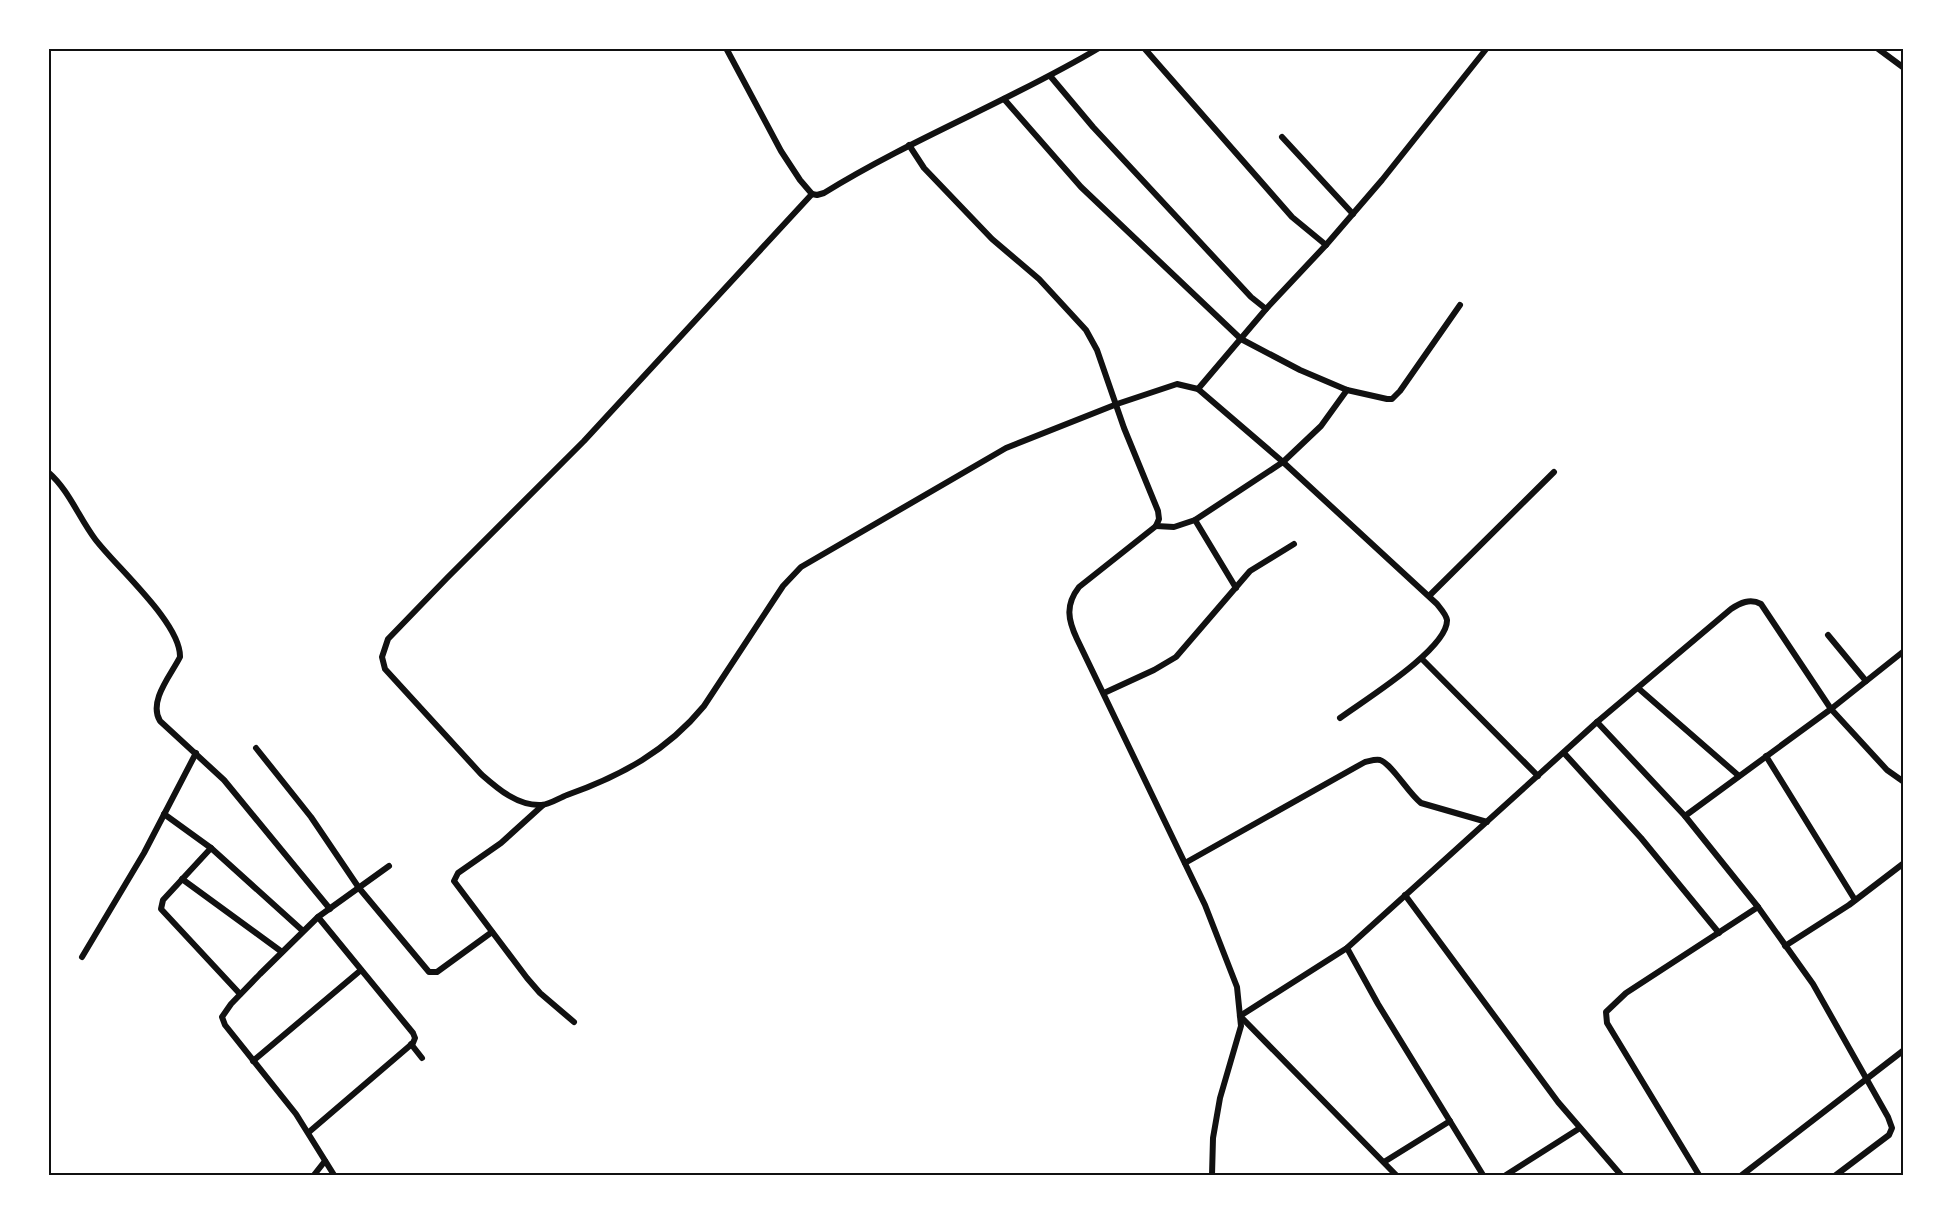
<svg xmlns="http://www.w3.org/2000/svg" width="1952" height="1223" font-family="'Alegreya Sans',sans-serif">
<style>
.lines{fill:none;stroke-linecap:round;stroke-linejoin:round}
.minor{stroke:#111;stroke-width:6}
.neatline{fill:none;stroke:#111;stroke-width:2}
</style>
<rect width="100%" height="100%" fill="#fff"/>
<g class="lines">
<!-- minor -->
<g class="minor">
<path d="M726,48L781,151L800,180L812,194L817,195L824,193C913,138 1010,101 1099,48"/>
<path d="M1144,48L1292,217L1326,245"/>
<path d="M1877,48L1904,68"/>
<path d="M1051,77L1093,127L1251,297L1266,309"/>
<path d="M1004,99L1081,187L1241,339L1300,370L1347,390L1387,399H1392L1400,391L1460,305"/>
<path d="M1282,137L1353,214"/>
<path d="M909,145L924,168L992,239L1039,279L1086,330L1097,350L1124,428L1158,511L1159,519L1156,526L1079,587C1065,605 1068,620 1077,639L1205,905L1237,987L1241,1026L1220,1098L1213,1138L1212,1175"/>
<path d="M812,194L584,441L447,578L388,639L382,657L385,669L481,774C497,788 517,806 541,805C549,805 559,798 567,795C621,776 667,751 704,706L783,586L801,567L1006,448L1117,404L1177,384L1198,389L1283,462L1437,604C1440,608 1446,614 1447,620C1448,649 1363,701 1340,718"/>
<path d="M1198,389L1266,309L1326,245L1382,180L1487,48"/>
<path d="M48,472C69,490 79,518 95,539C116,567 181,623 180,657C171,675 148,701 160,721L224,780L330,909"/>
<path d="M1195,520L1236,588"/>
<path d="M1156,526L1174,527L1195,520L1283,462L1321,426L1347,390"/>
<path d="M1429,596L1554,472"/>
<path d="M1828,635L1866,681"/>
<path d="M1422,659L1538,776"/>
<path d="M1638,688L1739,776"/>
<path d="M1104,693L1154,670L1176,657L1250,571L1294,544"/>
<path d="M1597,722L1685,816L1758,907L1813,984L1888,1117L1892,1128L1889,1135L1836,1175"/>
<path d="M256,748L311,817L359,888L429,972H437L492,932"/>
<path d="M1564,753L1641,838L1719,933"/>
<path d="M1766,756L1855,900"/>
<path d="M543,805L501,843L458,873L454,881L527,978L540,993L574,1022"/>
<path d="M164,814L211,848L303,931"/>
<path d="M1685,816L1831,709L1904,651"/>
<path d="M211,848L163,900L161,909L240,994"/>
<path d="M1185,863L1365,762C1370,761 1375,759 1380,760C1392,764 1408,793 1421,803L1487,822"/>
<path d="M182,879L282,952"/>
<path d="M1405,895L1558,1102L1621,1175"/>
<path d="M1785,946L1849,905L1904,863"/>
<path d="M1347,948L1378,1004L1483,1175"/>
<path d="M82,957L144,853L196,753"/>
<path d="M411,1044L422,1058"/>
<path d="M253,1061L361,970"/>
<path d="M309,1132L413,1043L415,1038L413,1033L318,917"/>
<path d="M1384,1162L1450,1121"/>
<path d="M314,1175L325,1161"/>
<path d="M334,1175L296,1114L225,1025L222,1017L231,1004L260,974L318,917L389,866"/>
<path d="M1396,1175L1240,1016L1347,948L1597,722L1731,609C1740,603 1750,598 1761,604L1831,709L1887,770L1904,782"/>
<path d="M1506,1175L1580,1128"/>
<path d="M1699,1175L1607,1023L1606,1012L1626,993L1758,907"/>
<path d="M1742,1175L1904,1050"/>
</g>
</g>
<!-- border -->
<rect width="1952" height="1223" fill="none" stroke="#ffffff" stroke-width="99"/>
<rect x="50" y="50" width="1852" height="1124" class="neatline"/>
</svg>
